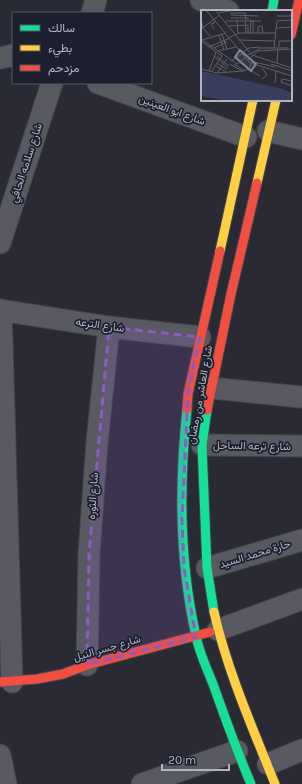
<svg xmlns="http://www.w3.org/2000/svg" width="302" height="784" font-family="Karla,Vazirmatn,sans-serif">
<style>
.lines{fill:none;stroke-linecap:round;stroke-linejoin:round}
.street-casing{stroke:#45454c;stroke-width:23}
.fast-casing{stroke:#45454c;stroke-width:11}
.slow-casing{stroke:#45454c;stroke-width:11}
.jam-casing{stroke:#45454c;stroke-width:11}
.street{stroke:#585961;stroke-width:21}
.fast{stroke:#16e098;stroke-width:9}
.slow{stroke:#ffcf43;stroke-width:9}
.jam{stroke:#f24e42;stroke-width:9}
.marked{fill:#8e5cc1;fill-opacity:0.2;stroke:#8e5cc1;stroke-width:3;stroke-dasharray:8 5;stroke-linejoin:round}
.labels{text-anchor:middle;dominant-baseline:central;stroke-width:3.5;stroke-linejoin:round;paint-order:stroke}
.street-label{font-size:11px;fill:#b2b4c4;stroke:#1c1f2d}
.inset-road{fill:none;stroke:#60616d;stroke-width:1}
.view{fill:#828491;fill-opacity:0.15;stroke:#828491;stroke-width:2}
.inset-edge{fill:none;stroke:#b2b4c4;stroke-width:2}
</style>
<rect width="100%" height="100%" fill="#292a33"/>
<g class="lines">
<!-- street casing -->
<g class="street-casing">
<g id="street">
<path d="M201,0L228,11"/>
<path d="M92,13L96,0"/>
<path d="M0,58L13,55"/>
<path d="M98,83L246,137"/>
<path d="M268,131L302,139"/>
<path d="M0,243L52,83"/>
<path d="M0,310L109,327L200,337"/>
<path d="M1,310L12,682"/>
<path d="M211,388L302,397"/>
<path d="M202,445L302,446"/>
<path d="M207,568L302,540"/>
<path d="M218,630L302,599"/>
<path d="M87,665L89,554L97,442L109,327"/>
<path d="M0,755L6,784"/>
<path d="M268,764L302,750"/>
<path d="M142,784L237,751"/>
</g>
</g>
<!-- fast casing -->
<g class="fast-casing">
<g id="fast">
<path d="M272,11L274,0"/>
<path d="M187,409C179,484 179,561 196,636C199,652 207,669 213,684C225,718 237,751 251,784"/>
<path d="M207,410L202,445L207,568L214,612"/>
</g>
</g>
<!-- slow casing -->
<g class="slow-casing">
<g id="slow">
<path d="M257,183L276,100"/>
<path d="M220,251L253,100"/>
<path d="M214,612C227,670 253,729 275,784"/>
</g>
</g>
<!-- jam casing -->
<g class="jam-casing">
<g id="jam">
<path d="M291,35L299,0"/>
<path d="M187,409L188,394L220,251"/>
<path d="M207,410L231,294L257,183"/>
<path d="M0,682L37,679L63,674L87,665L210,632"/>
</g>
</g>
<!-- street -->
<use href="#street" class="street"/>
<!-- fast -->
<use href="#fast" class="fast"/>
<!-- slow -->
<use href="#slow" class="slow"/>
<!-- jam -->
<use href="#jam" class="jam"/>
</g>
<!-- marked area -->
<path class="marked" d="M109,327L200,337L188,394L182,520L184,568L196,637L87,665L89,554Z"/>
<g class="labels">
<!-- street labels -->
<g class="street-label">
<text transform="translate(172 110) rotate(20)">شارع ابو العينين</text>
<text transform="translate(26 163) rotate(-72)">شارع سلامه الحافي</text>
<text transform="translate(100 325) rotate(8)">شارع الترعه</text>
<text transform="translate(200 395) rotate(-80)">شارع العاشر من رمضان</text>
<text transform="translate(252 446) rotate(1)">شارع ترعه الساحل</text>
<text transform="translate(93 496) rotate(-86)">شارع الثوره</text>
<text transform="translate(255 554) rotate(-17)">حارة محمد السيد</text>
<text transform="translate(107 648) rotate(-16)">شارع جسر النيل</text>
</g>
</g>
<!-- overview -->
<g transform="translate(201 10)">
<rect width="91" height="91" fill="#292a33"/>
<path d="M0,61L79,78L91,83V91H27L0,86Z" fill="#383e5b"/>
<path class="inset-road" d="M5,0L49,53L91,66M14,0L51,45M17,3L29,1M29,3H44L45,10M30,5L58,6M76,6H91M30,8H47V10M0,9L2,18L9,26M36,10L37,23M44,10L45,23M90,10L91,23M25,11H60M12,14L14,12L10,14L13,19M28,16L47,15V23M75,18L91,17M0,19L19,5M49,23L50,10M52,23V10M57,23V17L61,16L62,23M21,24L26,39M18,25L23,40M29,27L38,23H74M0,29L36,54L44,48M1,30L25,23M38,30L73,31M0,31L21,46M8,37L29,28M78,37V31H91M13,38L26,32M73,38L76,11L91,10M17,41L35,37M41,43L48,38L59,37M47,45L60,38H87M51,45L91,58M13,46L27,58M16,46L28,56M47,50L57,41L91,39M30,51L41,44M53,52L74,57M16,53L26,60M76,53L77,39M29,54L41,61M33,54L44,61M70,54L91,61M14,55L24,62M61,58L66,65L61,69M0,59L16,63L42,61L48,59L52,50M47,59L59,66M8,61L15,42M10,62L21,46M16,63L26,49M91,71L81,69L80,72L91,76M74,73L75,61"/>
<path class="view" d="M39,40L55,54L50,61L34,47Z"/>
<rect width="91" height="91" class="inset-edge"/>
</g>
<!-- legend -->
<rect x="12" y="12" width="140" height="72" fill="#1c1f2d" stroke="#585b69"/>
<rect x="20" y="25" width="20" height="6" fill="#16e098" stroke="#585b69"/>
<text x="48" y="32" font-size="12" fill="#b2b4c4">سالك</text>
<rect x="20" y="45" width="20" height="6" fill="#ffcf43" stroke="#585b69"/>
<text x="48" y="52" font-size="12" fill="#b2b4c4">بطيء</text>
<rect x="20" y="65" width="20" height="6" fill="#f24e42" stroke="#585b69"/>
<text x="48" y="72" font-size="12" fill="#b2b4c4">مزدحم</text>
<!-- scale -->
<path d="M162 764v6h67v-6" fill="none" stroke="#b2b4c4" stroke-width="2"/>
<text x="168" y="764" font-size="12" fill="#b2b4c4" stroke="#1c1f2d" stroke-width="3" paint-order="stroke">20 m</text>
</svg>
